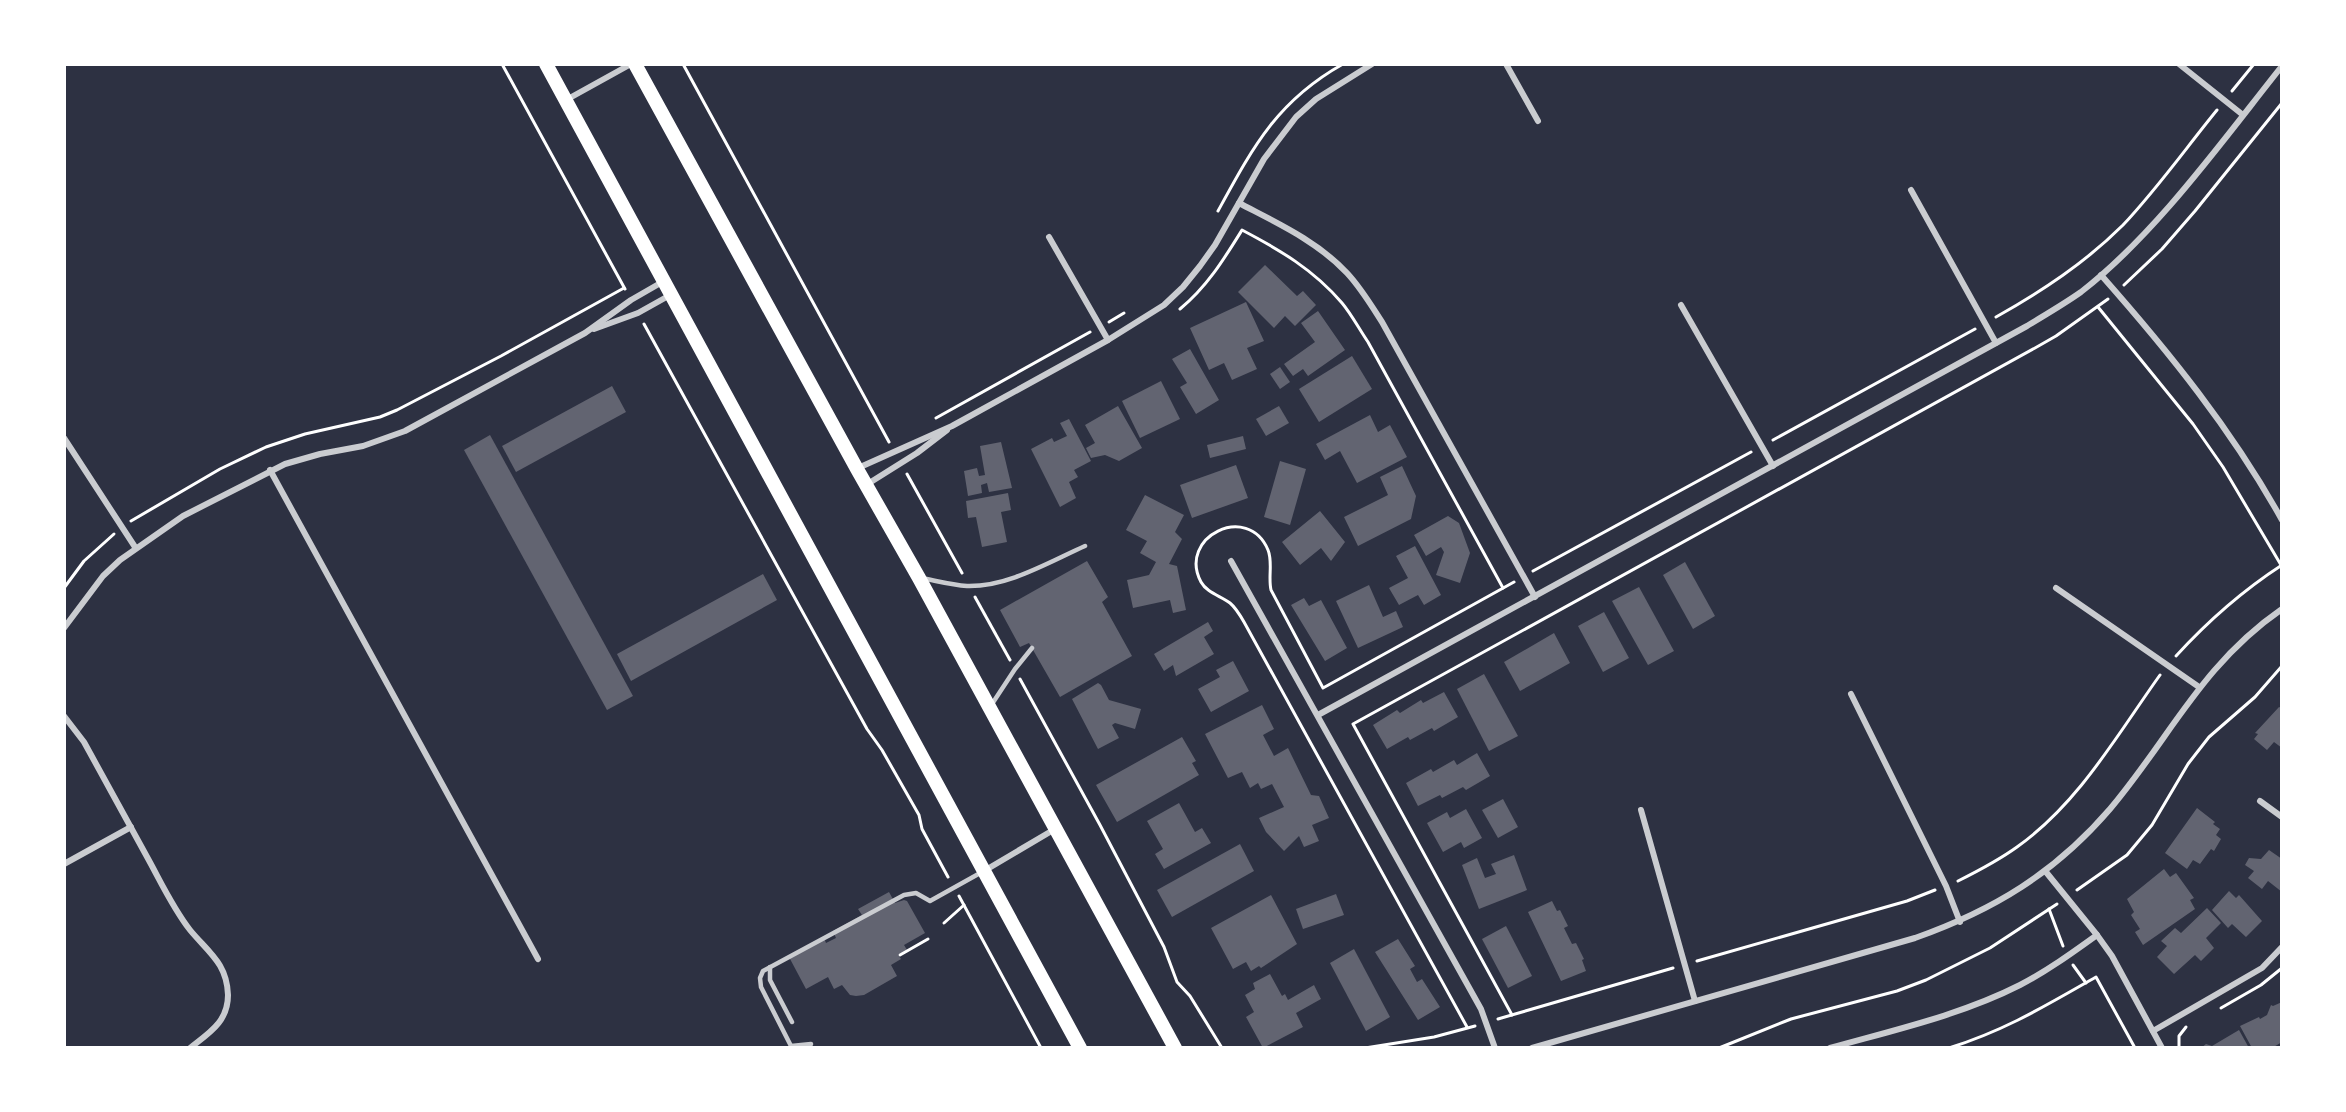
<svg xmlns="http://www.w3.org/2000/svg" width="2346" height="1112" font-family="'Roboto Condensed',sans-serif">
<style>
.building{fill:#626471}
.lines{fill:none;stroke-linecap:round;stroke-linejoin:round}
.path{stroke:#fff;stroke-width:3}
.service{stroke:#caccd0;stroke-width:4.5}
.minor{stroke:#caccd0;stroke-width:6}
.trunk{stroke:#fff;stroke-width:14}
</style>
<rect width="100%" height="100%" fill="#2d3142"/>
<!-- building -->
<g class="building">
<path d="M1265,265L1297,296L1303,291L1316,305L1295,326L1285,316L1274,328L1238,292Z"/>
<path d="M1246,302L1264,341L1247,348L1257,369L1232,380L1224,363L1209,370L1190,328Z"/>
<path d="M1318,311L1345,350L1308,376L1303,369L1293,376L1284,364L1315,342L1301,323Z"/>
<path d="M1190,349L1219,400L1196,414L1180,387L1187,383L1172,359Z"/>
<path d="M1352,356L1372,389L1319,422L1299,389Z"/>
<path d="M1280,367L1290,382L1280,389L1270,374Z"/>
<path d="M1161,381L1180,419L1140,438L1122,401Z"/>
<path d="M612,386L626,412L516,472L502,446Z"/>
<path d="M1118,406L1142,448L1119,461L1105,455L1091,458L1086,448L1095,443L1085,425Z"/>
<path d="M1279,406L1289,423L1266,436L1256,419Z"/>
<path d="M1370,415L1378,432L1390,425L1407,457L1357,483L1340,451L1325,460L1316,444Z"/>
<path d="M1069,419L1091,461L1074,470L1078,477L1069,482L1076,498L1060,507L1031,449L1052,438L1054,442L1067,436L1060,423Z"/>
<path d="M490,435L633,696L607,710L464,450Z"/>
<path d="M1243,436L1246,449L1210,458L1207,445Z"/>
<path d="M1001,442L1012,488L989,492L987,483L981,485L982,493L968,496L964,471L977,468L979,476L985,475L980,446Z"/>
<path d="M1280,461L1306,469L1290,525L1264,517Z"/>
<path d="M1236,465L1248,498L1192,518L1180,485Z"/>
<path d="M1402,466L1416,496L1411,519L1358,546L1344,517L1388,495L1380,477Z"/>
<path d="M1008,493L1011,510L1001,512L1007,542L982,547L976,517L968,518L966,501Z"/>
<path d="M1145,495L1184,515L1175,532L1182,539L1169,564L1177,566L1186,610L1173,613L1170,600L1133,608L1127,580L1149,575L1156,562L1140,553L1147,541L1126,530Z"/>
<path d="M1320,511L1345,542L1331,561L1321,548L1300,565L1282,542Z"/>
<path d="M1448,516L1459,523L1470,553L1460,583L1436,575L1444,552L1441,547L1426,556L1414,535Z"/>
<path d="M1415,546L1441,595L1424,605L1418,595L1399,605L1389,588L1408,578L1396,556Z"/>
<path d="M1087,561L1108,597L1102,602L1132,656L1060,697L1029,643L1020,647L1000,610Z"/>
<path d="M1685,562L1715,616L1693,629L1663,575Z"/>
<path d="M763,574L777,600L631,681L617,654Z"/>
<path d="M1369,585L1383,617L1396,611L1403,627L1358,648L1336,601Z"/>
<path d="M1639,587L1674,651L1648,665L1612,601Z"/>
<path d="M1304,598L1309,606L1321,600L1347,648L1325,661L1291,605Z"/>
<path d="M1604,612L1629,658L1603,672L1578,626Z"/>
<path d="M1208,622L1213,631L1204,637L1214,654L1176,676L1173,665L1164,671L1154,654Z"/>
<path d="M1554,633L1570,663L1520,691L1504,662Z"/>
<path d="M1233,661L1249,691L1211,712L1198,689L1220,677L1216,670Z"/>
<path d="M1484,674L1518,736L1489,751L1457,689Z"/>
<path d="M1098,683L1101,685L1109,700L1141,709L1135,729L1115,723L1112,725L1119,738L1098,749L1072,699Z"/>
<path d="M1444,692L1458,717L1434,731L1432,728L1410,740L1408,737L1387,749L1373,725L1397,710L1400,713L1421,700L1423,703Z"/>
<path d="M1262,705L1274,729L1263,735L1274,756L1288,748L1311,795L1319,796L1329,818L1312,825L1319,841L1304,847L1299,836L1284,851L1266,832L1259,818L1284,807L1272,784L1261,789L1258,783L1250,788L1242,772L1228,778L1205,734Z"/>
<path d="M2279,707L2282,708V748L2274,742L2267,750L2254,739L2258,734L2255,733Z"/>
<path d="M1182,737L1196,761L1192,763L1199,775L1117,822L1096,785Z"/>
<path d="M1477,753L1490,776L1466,790L1463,787L1442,798L1440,795L1418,806L1406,783L1431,769L1433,772L1454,760L1457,765Z"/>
<path d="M1503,799L1518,827L1498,838L1482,810Z"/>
<path d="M1179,803L1195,832L1202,828L1211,843L1164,869L1155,854L1163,849L1147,821Z"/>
<path d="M2197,808L2215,822L2213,824L2220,829L2216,835L2221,839L2214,851L2211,849L2200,864L2193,860L2187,869L2165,853Z"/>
<path d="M1466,809L1482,838L1464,848L1461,842L1443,852L1427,823L1447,812L1450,818Z"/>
<path d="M1240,844L1254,871L1172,917L1157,890Z"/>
<path d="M2269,850L2282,859V892L2268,881L2262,889L2248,878L2254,871L2245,865L2249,858L2261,859Z"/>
<path d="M1514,855L1527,890L1479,909L1462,865L1477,858L1485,878L1496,874L1491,864Z"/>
<path d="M2164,869L2170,877L2176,873L2194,898L2190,900L2195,909L2143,945L2135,932L2140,929L2131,915L2134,912L2127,899Z"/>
<path d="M2229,891L2236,898L2239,895L2262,921L2246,937L2232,924L2228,928L2212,910Z"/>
<path d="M889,892L895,903L904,900L907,901L925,933L904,945L907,950L898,955L901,959L891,965L897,976L864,995L856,996L850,995L842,985L834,989L828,977L806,989L789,957L824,938L826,943L836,938L833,931L862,915L858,909Z"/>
<path d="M1336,894L1344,915L1303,929L1296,909Z"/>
<path d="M1271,895L1297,944L1261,968L1259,966L1251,971L1246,962L1233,969L1211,928Z"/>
<path d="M1552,901L1557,911L1560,910L1568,926L1564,928L1572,944L1576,943L1584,959L1582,960L1586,971L1561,981L1528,912Z"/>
<path d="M2207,908L2221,923L2206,938L2214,948L2201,961L2195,955L2174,974L2157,957L2167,946L2161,941L2175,928L2181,933Z"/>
<path d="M1506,926L1532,976L1508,988L1482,939Z"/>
<path d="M1398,939L1415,966L1410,969L1417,982L1422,979L1440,1007L1418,1020L1375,952Z"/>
<path d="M1354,949L1390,1017L1366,1031L1330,963Z"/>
<path d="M1270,974L1282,996L1285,994L1288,1000L1314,985L1321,999L1296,1013L1303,1027L1263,1048L1246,1017L1254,1012L1245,995L1255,989L1253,983Z"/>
<path d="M2282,1002V1042L2272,1048H2252L2240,1026L2259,1017L2260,1019L2267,1015L2271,1005L2273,1006Z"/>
<path d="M2239,1030L2249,1048H2201L2206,1044L2212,1046Z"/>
</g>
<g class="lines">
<!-- path -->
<g class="path">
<path d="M502,64L625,289"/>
<path d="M683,64L889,442"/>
<path d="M2232,91L2254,64"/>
<path d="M1218,211C1253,147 1277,101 1343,64"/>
<path d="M2124,285L2162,249L2195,211L2282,103"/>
<path d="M2098,307L2193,424L2223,467L2281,565"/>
<path d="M1180,309C1207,287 1224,259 1242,230C1280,250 1314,270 1342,303C1352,315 1359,329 1368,342L1503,588"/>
<path d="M1996,317C2042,291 2085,263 2123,225C2157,189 2186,148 2217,110"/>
<path d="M1109,322L1124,313"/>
<path d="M644,324L867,729L882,750L919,815L922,829L948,877"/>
<path d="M936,418L1090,332"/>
<path d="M1773,440L1975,329"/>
<path d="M907,474L962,573"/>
<path d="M131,521L220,469L266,447L305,434L380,417L397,410L501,356L624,288"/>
<path d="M1533,571L1751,452"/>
<path d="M64,588L84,561L114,534"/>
<path d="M975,597L1010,660"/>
<path d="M2176,656C2208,621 2242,591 2282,565"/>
<path d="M1020,679L1100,825L1164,947L1177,982L1190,996L1222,1048"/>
<path d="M1958,881C1978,871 1999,860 2017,847C2079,803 2117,735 2160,675"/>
<path d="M2077,890L2127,855L2152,825L2188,764L2209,737L2255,697L2282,666"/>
<path d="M959,896L1041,1048"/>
<path d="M2049,909L2063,946"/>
<path d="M944,923L964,905"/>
<path d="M900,955L928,939"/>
<path d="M1697,961L1907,901L1935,890"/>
<path d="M2073,965L2086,983"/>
<path d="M2221,1008L2261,985L2282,968"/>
<path d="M1512,1015L1353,724L2035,348L2056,336L2108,299"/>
<path d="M1498,1019L1673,968"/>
<path d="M1467,1027L1244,622C1240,615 1236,608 1230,603C1221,596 1207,593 1201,582C1177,537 1248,502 1268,550C1273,562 1268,577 1271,590L1323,688L1514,582"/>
<path d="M1365,1048L1434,1037L1475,1026"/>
<path d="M1719,1048L1791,1019L1897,991L1926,980L1990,948L2057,904"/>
<path d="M1949,1048C2006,1030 2045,1006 2096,977L2135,1048"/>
<path d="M2179,1048V1036L2186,1027"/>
</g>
<!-- service -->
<g class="service">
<path d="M921,578C937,581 952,585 967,586C1008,587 1049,562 1085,546"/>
<path d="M992,704L1015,669L1032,648"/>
<path d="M770,967V980L792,1022"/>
<path d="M811,1044L791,1046L761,987L760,978L763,971L904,895L916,893L930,901L982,872"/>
</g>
<!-- minor -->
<g class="minor">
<path d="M1506,64L1538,121"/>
<path d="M2179,64L2243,115"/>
<path d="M566,100L631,64"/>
<path d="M1911,190L1996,343"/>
<path d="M1239,203C1277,223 1317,241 1347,273C1361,288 1371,305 1382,322L1535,597"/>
<path d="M1049,237L1108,340"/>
<path d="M2101,275C2169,352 2232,430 2282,520"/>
<path d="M1681,305L1773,466"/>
<path d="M594,329L638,313L672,294"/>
<path d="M64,438L135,547"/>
<path d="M858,468L952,426L1108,340L1164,305L1183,287L1200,266L1215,245L1264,159L1296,117L1316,99L1372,64"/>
<path d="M270,470L538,959"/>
<path d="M866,485L917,453L947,430"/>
<path d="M1231,561L1481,1009L1495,1048"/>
<path d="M2056,588L2199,687"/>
<path d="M64,628L103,576L120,560L183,516L285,464L320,454L363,446L405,431L585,333L631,300L664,281"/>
<path d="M1851,694L1946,886L1960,922"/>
<path d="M1318,715L2027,326C2045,315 2064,304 2081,292C2156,234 2223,140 2282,66"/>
<path d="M64,716L84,742C105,780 125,817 146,855C160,880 172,907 190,930C208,952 227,963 228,995C228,1022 209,1033 190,1048"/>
<path d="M2260,801L2282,817"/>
<path d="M1641,810L1695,1001"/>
<path d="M64,864L131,827"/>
<path d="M984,871L1055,829"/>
<path d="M2046,872L2097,935L2112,956L2162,1048"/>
<path d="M2153,1031L2262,968L2282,947"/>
<path d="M1532,1048L1915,938C1994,910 2055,873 2110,809C2170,738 2201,665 2282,609"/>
<path d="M1830,1048C1894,1030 1961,1015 2020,985C2047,971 2072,953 2097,935"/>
</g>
<!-- trunk -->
<g class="trunk">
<path d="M546,64L1080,1048"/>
<path d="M635,64L857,469L919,578L1175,1048"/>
</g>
</g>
<!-- border -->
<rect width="2346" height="1112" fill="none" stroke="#ffffff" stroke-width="132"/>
</svg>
